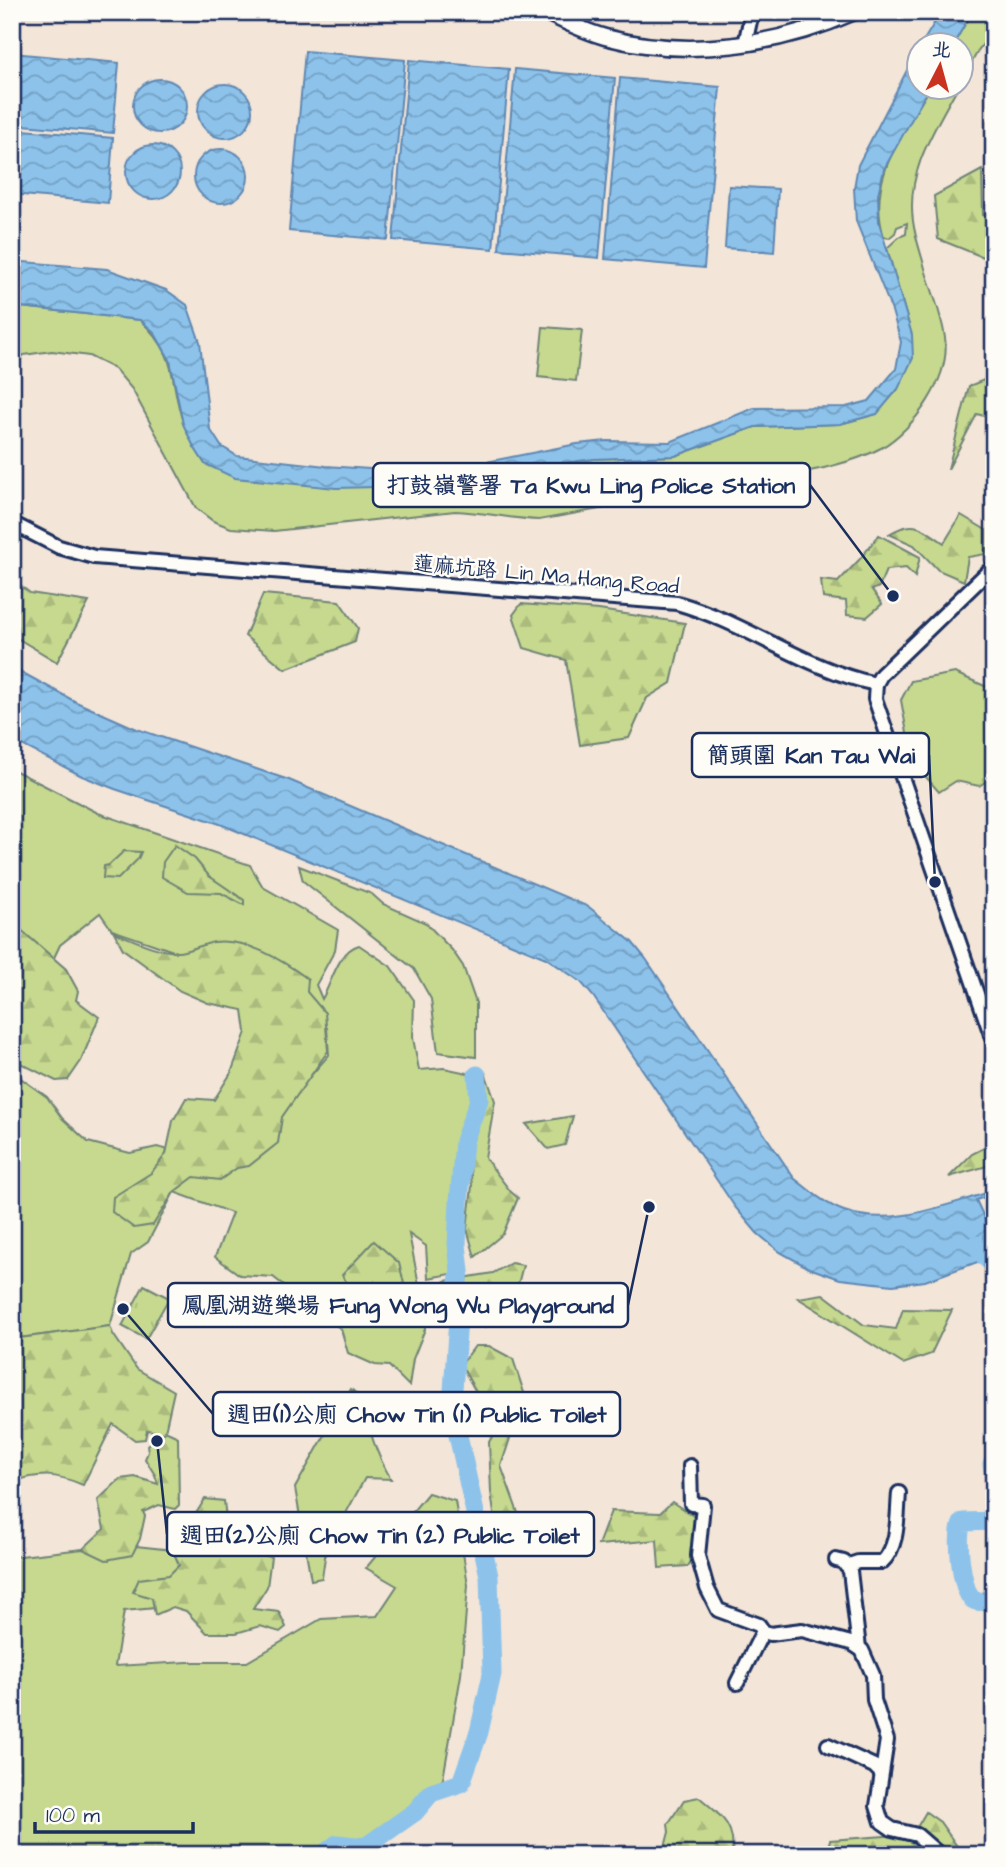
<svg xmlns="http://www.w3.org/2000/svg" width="1006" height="1867" font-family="'Architects Daughter','LXGW WenKai TC',sans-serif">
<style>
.green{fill:#c6d98e;stroke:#708476;stroke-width:2}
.forest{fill:url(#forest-firs);stroke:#708476;stroke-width:2}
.park{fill:url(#park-tufts);stroke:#708476;stroke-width:2}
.water{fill:url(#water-waves);stroke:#5f88b3;stroke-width:2}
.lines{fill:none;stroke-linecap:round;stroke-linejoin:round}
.river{stroke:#8dc3eb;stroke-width:19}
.minor-casing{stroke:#1b2f5e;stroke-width:18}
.major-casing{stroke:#1b2f5e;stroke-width:19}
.minor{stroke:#fdfcf7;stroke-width:12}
.major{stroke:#fdfcf7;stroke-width:14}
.labels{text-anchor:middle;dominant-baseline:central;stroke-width:5;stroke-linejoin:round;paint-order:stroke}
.street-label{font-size:21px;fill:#1b2f5e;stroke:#fdfcf7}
.leader{fill:none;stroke:#1b2f5e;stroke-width:2.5}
.callout-dot{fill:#1b2f5e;stroke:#fdfcf7;stroke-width:2.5}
.callout{fill:#fdfcf7;stroke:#1b2f5e;stroke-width:2.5}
.callout-label{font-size:23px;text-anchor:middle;font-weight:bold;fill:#1b2f5e}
</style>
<defs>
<pattern id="forest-firs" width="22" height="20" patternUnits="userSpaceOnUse" patternTransform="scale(1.75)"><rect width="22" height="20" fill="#c6d98e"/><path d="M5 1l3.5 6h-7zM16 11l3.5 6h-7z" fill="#aabb7d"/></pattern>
<pattern id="park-tufts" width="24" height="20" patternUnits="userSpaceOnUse" patternTransform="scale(1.75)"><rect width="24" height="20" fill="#c6d98e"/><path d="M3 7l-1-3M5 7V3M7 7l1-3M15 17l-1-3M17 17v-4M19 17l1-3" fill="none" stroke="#aabb7d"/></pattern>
<pattern id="water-waves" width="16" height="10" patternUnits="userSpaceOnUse" patternTransform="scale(1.75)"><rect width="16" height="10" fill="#8dc3eb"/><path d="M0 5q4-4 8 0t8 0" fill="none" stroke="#729fc2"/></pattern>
</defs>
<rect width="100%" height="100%" fill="#f3e5d7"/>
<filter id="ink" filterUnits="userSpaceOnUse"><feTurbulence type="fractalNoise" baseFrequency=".0143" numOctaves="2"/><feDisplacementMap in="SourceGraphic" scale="14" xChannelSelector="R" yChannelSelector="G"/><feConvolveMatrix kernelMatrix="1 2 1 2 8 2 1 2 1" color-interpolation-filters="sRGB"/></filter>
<g filter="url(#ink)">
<!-- green -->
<g class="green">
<path d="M972,12H994V31L979,49L961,82L960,46L953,45Z"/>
<path d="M930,88H957C935,129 906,171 913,221C915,238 922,256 926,272C933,294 942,316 945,338C951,378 914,429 881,448C844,468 790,474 748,482C679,494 609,507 539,520C511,519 484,512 455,511L274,531L231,528L213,521L196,508L132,389L115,369L89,356L52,351L24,355L12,365V306L140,320C181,358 168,380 184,425C189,439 197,452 205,464L455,485L594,459L675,456L755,427L840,424L876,414L898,389L912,336L887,248L899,237L906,234L907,223L897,227L895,233L889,238L884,237C866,179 902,136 930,88Z"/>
<path d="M543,327L582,330L576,381L538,377Z"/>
<path d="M955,673L994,690V776L979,786L956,781L939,792L912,761L901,700L911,681Z"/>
<path d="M12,769L98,813L250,865L263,887L338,930L335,950L316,985L322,999C332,982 338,951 359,945L390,966L414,1000L413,1038L419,1070L444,1068L477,1075L479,1100L464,1141L457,1239L468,1271L428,1278L426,1246L409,1234L424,1310L425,1329L413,1359L409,1386L389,1366L375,1365L348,1353L341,1329L273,1277L240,1275L215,1257L232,1213L174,1192L148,1242L131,1254L110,1326L12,1339V1072L47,1097L62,1118L88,1142L130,1153L157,1147L232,1165L329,1055L327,1028L179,953L112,930L100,913L60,945L52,962L12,967Z"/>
<path d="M299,866L372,894L383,904L426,923L452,950L463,966L476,1003V1057L438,1052L431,999L414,969L303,881Z"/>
<path d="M351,1389L364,1400C368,1430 376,1453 391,1479L365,1478L326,1550L322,1578L311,1580L295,1488Z"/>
<path d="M428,1493L455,1501L468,1585L461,1675L443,1779L427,1797L365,1847L337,1844L323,1855H12V1557L83,1549L109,1560L136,1546L173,1550L179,1565L153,1598L155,1608L124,1611L115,1666L188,1662H247L321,1619L377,1616L397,1586L366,1568Z"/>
</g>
<!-- forest -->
<g class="forest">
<path d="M982,170L983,215L994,214V254L988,259L938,239L934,196Z"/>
<path d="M994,376V419L977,414L948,469L969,386Z"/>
<path d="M961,515L986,530V554L968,557L964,581L938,570L914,545L889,534C915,518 922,528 944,543Z"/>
<path d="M879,535L920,557L915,577L906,568L886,570L879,587L872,590L882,604L867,617L847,615L846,601L823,598L821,580L838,582L859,560Z"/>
<path d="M12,579L30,593L89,602L57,662L12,635Z"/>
<path d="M263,594L339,601L358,628L355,642L285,669L245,636Z"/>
<path d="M521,604L599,610L685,623L671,683L647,698L629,738L580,745L566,660L524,648L513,615Z"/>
<path d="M175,845L195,859L209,876L244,900V905L221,893L188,892L162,877L163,862Z"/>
<path d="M124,851L141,852L138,859L118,879L103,878L104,866L109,865Z"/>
<path d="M12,922L66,969L78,991L76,1000L99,1017L81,1061L68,1080L56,1081L12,1059V966L17,961L12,953Z"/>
<path d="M114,932C134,940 156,951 177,952C184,953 203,944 214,942C247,938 282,960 308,979L307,992L325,1013L328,1051L282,1117L278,1143L249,1166L237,1168L220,1180L194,1177L174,1192L153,1225L134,1228L112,1212L113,1197L151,1173L166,1154L173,1121L186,1098L214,1100L231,1073L246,1032L243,1010L208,1003L180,991L123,949Z"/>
<path d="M486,1075L495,1101L485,1158L511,1192L518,1198L503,1234L475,1257L467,1229L472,1186L469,1154Z"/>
<path d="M991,1084L994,1085V1164L949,1177L972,1154L994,1143L989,1114Z"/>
<path d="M573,1116L565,1145L548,1149L526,1124Z"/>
<path d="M374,1241L399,1263L406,1292L360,1303L342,1275Z"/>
<path d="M511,1263L523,1265L510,1315L484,1327L445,1281L493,1273Z"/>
<path d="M823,1294L864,1325L896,1329L903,1309L952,1310L931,1354L903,1364L798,1298Z"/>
<path d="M110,1326L113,1334L137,1369L174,1391L165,1431L178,1437L179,1505L175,1509L159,1505L143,1512L145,1516L140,1539L132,1555L106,1560L83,1549L104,1529L98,1500L120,1479L135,1477L158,1484L155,1475L145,1459L148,1452L147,1445L164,1433L147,1430L145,1439L135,1440L113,1424L83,1485C55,1473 40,1473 12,1482V1339Z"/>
<path d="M475,1346H489L513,1359L527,1402L515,1423L501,1466L521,1521L496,1528L491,1492L489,1442L506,1413L476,1392L461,1365Z"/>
<path d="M205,1499L224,1501L226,1519L234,1521L227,1544L271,1557L267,1587L253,1609L279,1612L286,1627L280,1632L260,1626L236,1633H207L186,1611L173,1607L155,1615L152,1598L133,1592L139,1579L169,1575L179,1565L173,1550Z"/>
<path d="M672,1502L701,1521L705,1539L688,1566L659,1568L657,1540L598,1545L611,1511L660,1513Z"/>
<path d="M699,1797C720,1815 736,1824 732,1855H663L669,1832L668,1824L684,1800Z"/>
<path d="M926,1812L940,1822L959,1849L952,1855H825L830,1840L913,1834Z"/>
</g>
<!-- park -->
<path class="park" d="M144,1285L169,1298L146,1339L122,1326Z"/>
<!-- water -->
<g class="water">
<path d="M941,12H972L953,45H921Z"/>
<path d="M918,49V88H929L884,169L878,194L879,222L912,335L913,358L898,389L877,414L840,424L755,427L675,456L594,459L555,464L455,485L336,488L235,478L205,464L194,447L183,424L170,360L154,332L140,320L12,306V261L107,269L166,290L187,305L200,342L210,429L221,446L237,456L326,466L399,471L471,465L577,444L607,441L670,442L754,408L846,407L869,401L896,369L901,342L892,311L856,221L854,188L858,165Z"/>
<path d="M305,51L405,60L388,240L289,231Z"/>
<path d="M12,53L119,63L113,133L12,124Z"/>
<path d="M409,60L509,69L493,249L393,240Z"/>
<path d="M515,69L615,78L599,258L499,249Z"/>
<path d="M620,78L720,87L704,268L605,259Z"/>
<circle cx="160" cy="106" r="27"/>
<circle cx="225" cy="111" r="27"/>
<path d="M12,129L113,138L108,203L12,194Z"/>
<circle cx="153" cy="172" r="27"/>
<circle cx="221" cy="176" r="27"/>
<path d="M729,186L778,189L774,252L725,248Z"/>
<path d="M12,667L76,702L137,729L289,780L589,907L632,942L646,959L794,1178C809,1190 826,1205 844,1211C893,1228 946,1204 994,1191V1194L976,1200L994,1239V1256L925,1281L893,1285L840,1279L809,1268L780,1252L757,1233L735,1207L593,996L581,982L546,958L220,824L115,789L82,776L12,740Z"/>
</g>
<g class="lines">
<!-- river -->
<g class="river">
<path d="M976,1245L987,1259L994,1262"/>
<path d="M994,1460L992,1464L994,1475"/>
<path d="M994,1521L963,1522C955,1531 961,1589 972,1599C978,1604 987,1600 994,1598"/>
<path d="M323,1855L337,1844L365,1847L415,1812L431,1793L461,1783L479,1732L492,1674L489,1576L454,1417L453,1390L458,1319L456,1293L460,1271L457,1244L459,1201L464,1141L479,1100L477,1075"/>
</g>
<!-- minor casing -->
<g class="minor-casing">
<g id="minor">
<path d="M745,44L752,12"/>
<path d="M12,523L59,547L94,557L677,603C747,623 805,669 876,684"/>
<path d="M994,566L881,675L876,684L875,699L994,1043"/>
<path d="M690,1466L691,1504L703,1505L698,1556L707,1588L718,1610L759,1625L763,1631L770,1634L802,1630L851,1643L862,1650L873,1675L874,1700L887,1740L877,1806L882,1822L892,1829L917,1835L940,1855"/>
<path d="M836,1560L844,1562L850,1571L859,1648"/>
<path d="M846,1566L858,1562H882C899,1547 897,1515 899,1493"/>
<path d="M737,1683L763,1631"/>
<path d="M828,1745L874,1766L881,1773"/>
</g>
</g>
<!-- major casing -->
<g class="major-casing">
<path id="major" d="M545,12C565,22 584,31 605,37C687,59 778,46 854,12"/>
</g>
<!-- minor -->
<use href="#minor" class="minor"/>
<!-- major -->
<use href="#major" class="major"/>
</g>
</g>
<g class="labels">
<!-- street labels -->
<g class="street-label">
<text transform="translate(546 575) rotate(5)">蓮麻坑路 Lin Ma Hang Road</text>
</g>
</g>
<!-- callouts -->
<path class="leader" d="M893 596L810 485M935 882L929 755M649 1207L628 1305M123 1309L213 1414M157 1441L167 1534"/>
<g class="callout-dot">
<circle cx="893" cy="596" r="7"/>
<circle cx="935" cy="882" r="7"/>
<circle cx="649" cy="1207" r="7"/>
<circle cx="123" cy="1309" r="7"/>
<circle cx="157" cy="1441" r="7"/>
</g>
<g class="callout">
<rect x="373" y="463" width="437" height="44" rx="7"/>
<rect x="692" y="733" width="237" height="44" rx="7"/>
<rect x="168" y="1283" width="460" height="44" rx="7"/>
<rect x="213" y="1392" width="407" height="44" rx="7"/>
<rect x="167" y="1512" width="427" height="44" rx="7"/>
</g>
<g class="callout-label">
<text x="591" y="493">打鼓嶺警署 Ta Kwu Ling Police Station</text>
<text x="811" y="763">簡頭圍 Kan Tau Wai</text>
<text x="398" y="1313">鳳凰湖遊樂場 Fung Wong Wu Playground</text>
<text x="417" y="1422">週田(1)公廁 Chow Tin (1) Public Toilet</text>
<text x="380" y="1543">週田(2)公廁 Chow Tin (2) Public Toilet</text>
</g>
<!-- margin -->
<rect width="1006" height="1867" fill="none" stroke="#fdfcf7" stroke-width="42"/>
<rect x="21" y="21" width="964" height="1825" fill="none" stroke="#1b2f5e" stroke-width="2.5" filter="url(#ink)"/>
<!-- north arrow -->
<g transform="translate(940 66) rotate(6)"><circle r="33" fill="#fdfcf7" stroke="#a3aaba" stroke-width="2"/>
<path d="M0-5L12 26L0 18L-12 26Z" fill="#c8321e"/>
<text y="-10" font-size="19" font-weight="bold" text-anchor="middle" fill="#1b2f5e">北</text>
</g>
<!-- scale -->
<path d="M35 1822v10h158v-10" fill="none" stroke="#1b2f5e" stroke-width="3.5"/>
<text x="46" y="1822" font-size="21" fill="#1b2f5e" stroke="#fdfcf7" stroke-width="5" paint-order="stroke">100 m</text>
</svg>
